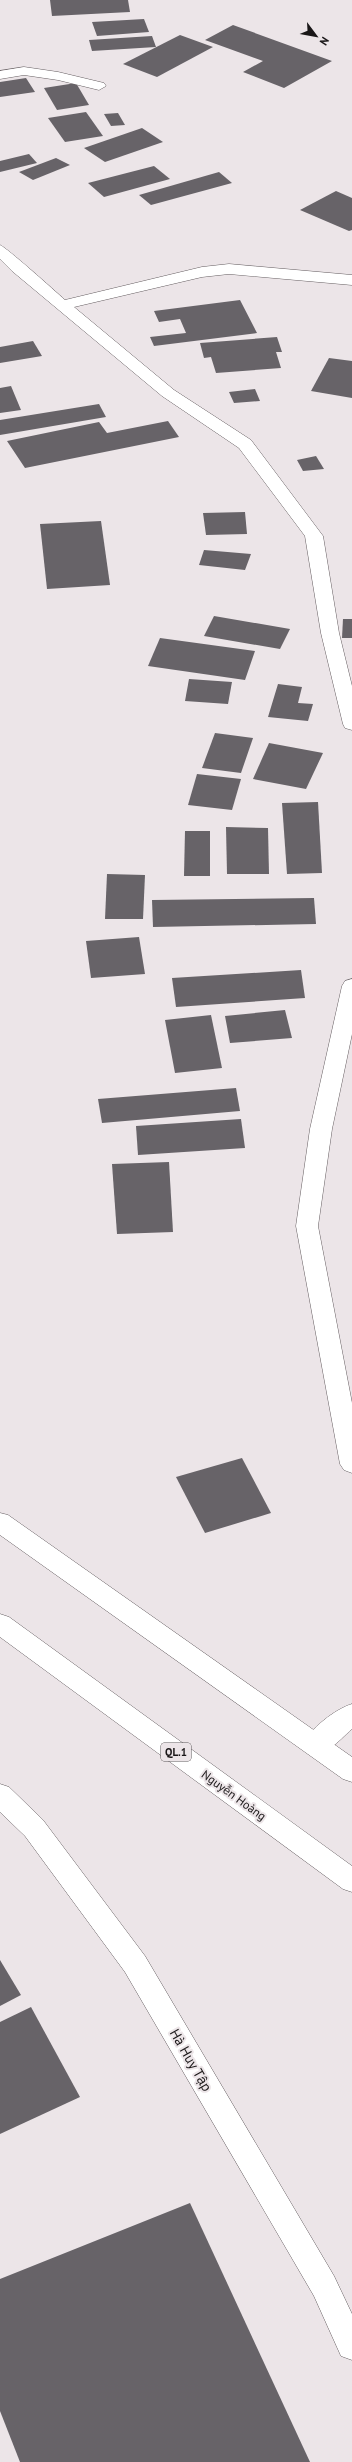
<svg xmlns="http://www.w3.org/2000/svg" width="352" height="2462" font-family="'PT Sans',sans-serif">
<style>
.building{fill:#676368}
.lines{fill:none;stroke-linecap:round;stroke-linejoin:round}
.minor-casing{stroke:#655e61;stroke-width:1}
.highway-casing{stroke:#655e61;stroke-width:1}
.minor{fill:#fff;fill-rule:evenodd}
.highway{fill:#fff;fill-rule:evenodd}
.labels{text-anchor:middle;dominant-baseline:central;stroke-width:4;stroke-linejoin:round;paint-order:stroke}
.shield{fill:#ece5e8;stroke:#595556;stroke-width:1}
.shield-label{font-size:11px;font-weight:bold;fill:#1a1718}
.street-label{font-size:12px;fill:#1a1718;stroke:#ece5e8}
.near-street-label{font-size:14px;fill:#1a1718;stroke:#ece5e8}
</style>
<rect width="100%" height="100%" fill="#ece5e8"/>
<!-- building -->
<g class="building">
<path d="M50,0H128L130,12L52,16Z"/>
<path d="M144,19L149,32L97,36L92,22Z"/>
<path d="M233,25L332,61L284,88L243,72L263,61L205,40Z"/>
<path d="M180,35L213,47L157,77L123,64Z"/>
<path d="M152,36L156,47L92,51L89,40Z"/>
<path d="M26,78L35,92L0,97V82Z"/>
<path d="M76,83L89,105L57,110L44,88Z"/>
<path d="M86,112L103,136L65,142L48,118Z"/>
<path d="M118,113L125,125L111,126L104,114Z"/>
<path d="M142,128L163,142L105,162L84,148Z"/>
<path d="M29,154L37,163L0,172V161Z"/>
<path d="M56,158L70,165L33,180L19,172Z"/>
<path d="M154,166L170,179L104,197L88,183Z"/>
<path d="M219,172L232,183L151,205L139,195Z"/>
<path d="M336,191L352,198V230L349,231L300,210Z"/>
<path d="M240,300L257,333L154,346L150,337L186,333L180,319L159,322L154,311Z"/>
<path d="M277,337L282,352H276L281,368L216,373L211,357L204,358L200,343Z"/>
<path d="M33,341L42,356L0,363V347Z"/>
<path d="M329,358L352,361V398L311,391Z"/>
<path d="M11,386L21,410L0,413V388Z"/>
<path d="M255,389L260,401L234,403L229,392Z"/>
<path d="M99,404L106,417L0,435V420Z"/>
<path d="M168,421L179,437L25,468L7,441L99,422L107,433Z"/>
<path d="M316,456L324,469L303,471L297,460Z"/>
<path d="M245,512L247,534L206,535L203,513Z"/>
<path d="M101,521L110,585L47,589L40,524Z"/>
<path d="M204,550L251,554L245,570L199,565Z"/>
<path d="M214,616L290,629L280,649L204,636Z"/>
<path d="M343,619H352V638H342Z"/>
<path d="M160,638L255,651L245,680L148,666Z"/>
<path d="M189,679L232,682L228,704L185,701Z"/>
<path d="M278,684L302,687L298,703L313,704L308,721L268,717Z"/>
<path d="M215,733L253,738L241,773L202,768Z"/>
<path d="M269,743L323,753L306,789L253,779Z"/>
<path d="M197,774L241,779L232,810L188,805Z"/>
<path d="M318,802L322,873L287,874L282,803Z"/>
<path d="M226,827L268,828L269,874H227Z"/>
<path d="M185,831H210V876H184Z"/>
<path d="M107,874L145,875L143,919H105Z"/>
<path d="M314,898L316,924L153,927L152,900Z"/>
<path d="M139,937L145,974L91,978L86,941Z"/>
<path d="M301,970L305,998L176,1007L172,978Z"/>
<path d="M285,1010L292,1038L230,1043L225,1016Z"/>
<path d="M211,1015L222,1068L175,1073L165,1020Z"/>
<path d="M236,1088L240,1111L102,1123L98,1099Z"/>
<path d="M241,1119L245,1148L138,1155L136,1126Z"/>
<path d="M169,1162L173,1232L117,1234L112,1164Z"/>
<path d="M242,1458L271,1513L205,1533L176,1477Z"/>
<path d="M0,1960L21,1995L0,2006Z"/>
<path d="M31,2007L80,2097L0,2134V2022Z"/>
<path d="M190,2203L310,2462H20L0,2411V2279Z"/>
</g>
<g class="lines">
<!-- minor casing -->
<g class="minor-casing">
<g id="minor">
<path d="M24,67L58,72L104,83L106,86L99,90L58,80L24,75L0,79V71Z"/>
<path d="M0,245C6,247 55,291 65,300L202,267L229,264L352,275V285L229,274L202,277L74,307L174,390L251,440L323,536L339,633L352,686V730L345,728L343,724L321,633L305,536L239,448L162,396L12,271L0,259Z"/>
<path d="M352,979V1034L332,1129L318,1226L352,1403V1473L344,1470L340,1464L296,1226L310,1129L342,986L345,981Z"/>
<path d="M352,1704V1729C338,1741 325,1759 306,1752L302,1745C310,1729 335,1709 352,1704Z"/>
<path d="M0,1784L9,1787L43,1820L145,1956L334,2276L352,2314V2360L341,2356L314,2296L125,1972L25,1836L0,1812Z"/>
</g>
</g>
<!-- highway casing -->
<g class="highway-casing">
<g id="highway">
<path d="M0,1513L8,1515L352,1757V1782L343,1779L0,1535Z"/>
<path d="M0,1614L9,1617L352,1866V1892L343,1889L0,1637Z"/>
</g>
</g>
<!-- minor -->
<use href="#minor" class="minor"/>
<!-- highway -->
<use href="#highway" class="highway"/>
</g>
<g class="labels">
<!-- shield labels -->
<rect class="shield" x="161" y="1743" width="30" height="18" rx="3"/>
<g class="shield-label">
<text x="176" y="1752">QL.1</text>
</g>
<!-- street labels -->
<g class="street-label">
<text transform="translate(234 1795) rotate(36)">Nguyễn Hoàng</text>
</g>
<!-- near-street labels -->
<g class="near-street-label">
<text transform="translate(191 2060) rotate(60)">Hà Huy Tập</text>
</g>
</g>
<!-- north arrow -->
<g transform="translate(316 36) rotate(122)" stroke="#ece5e8" stroke-width="3" paint-order="stroke">
<path d="M0-3L7 15L0 10L-7 15Z" fill="#1a1718"/>
<text y="-6" font-size="11" font-weight="bold" text-anchor="middle" fill="#1a1718">N</text>
</g>
</svg>
